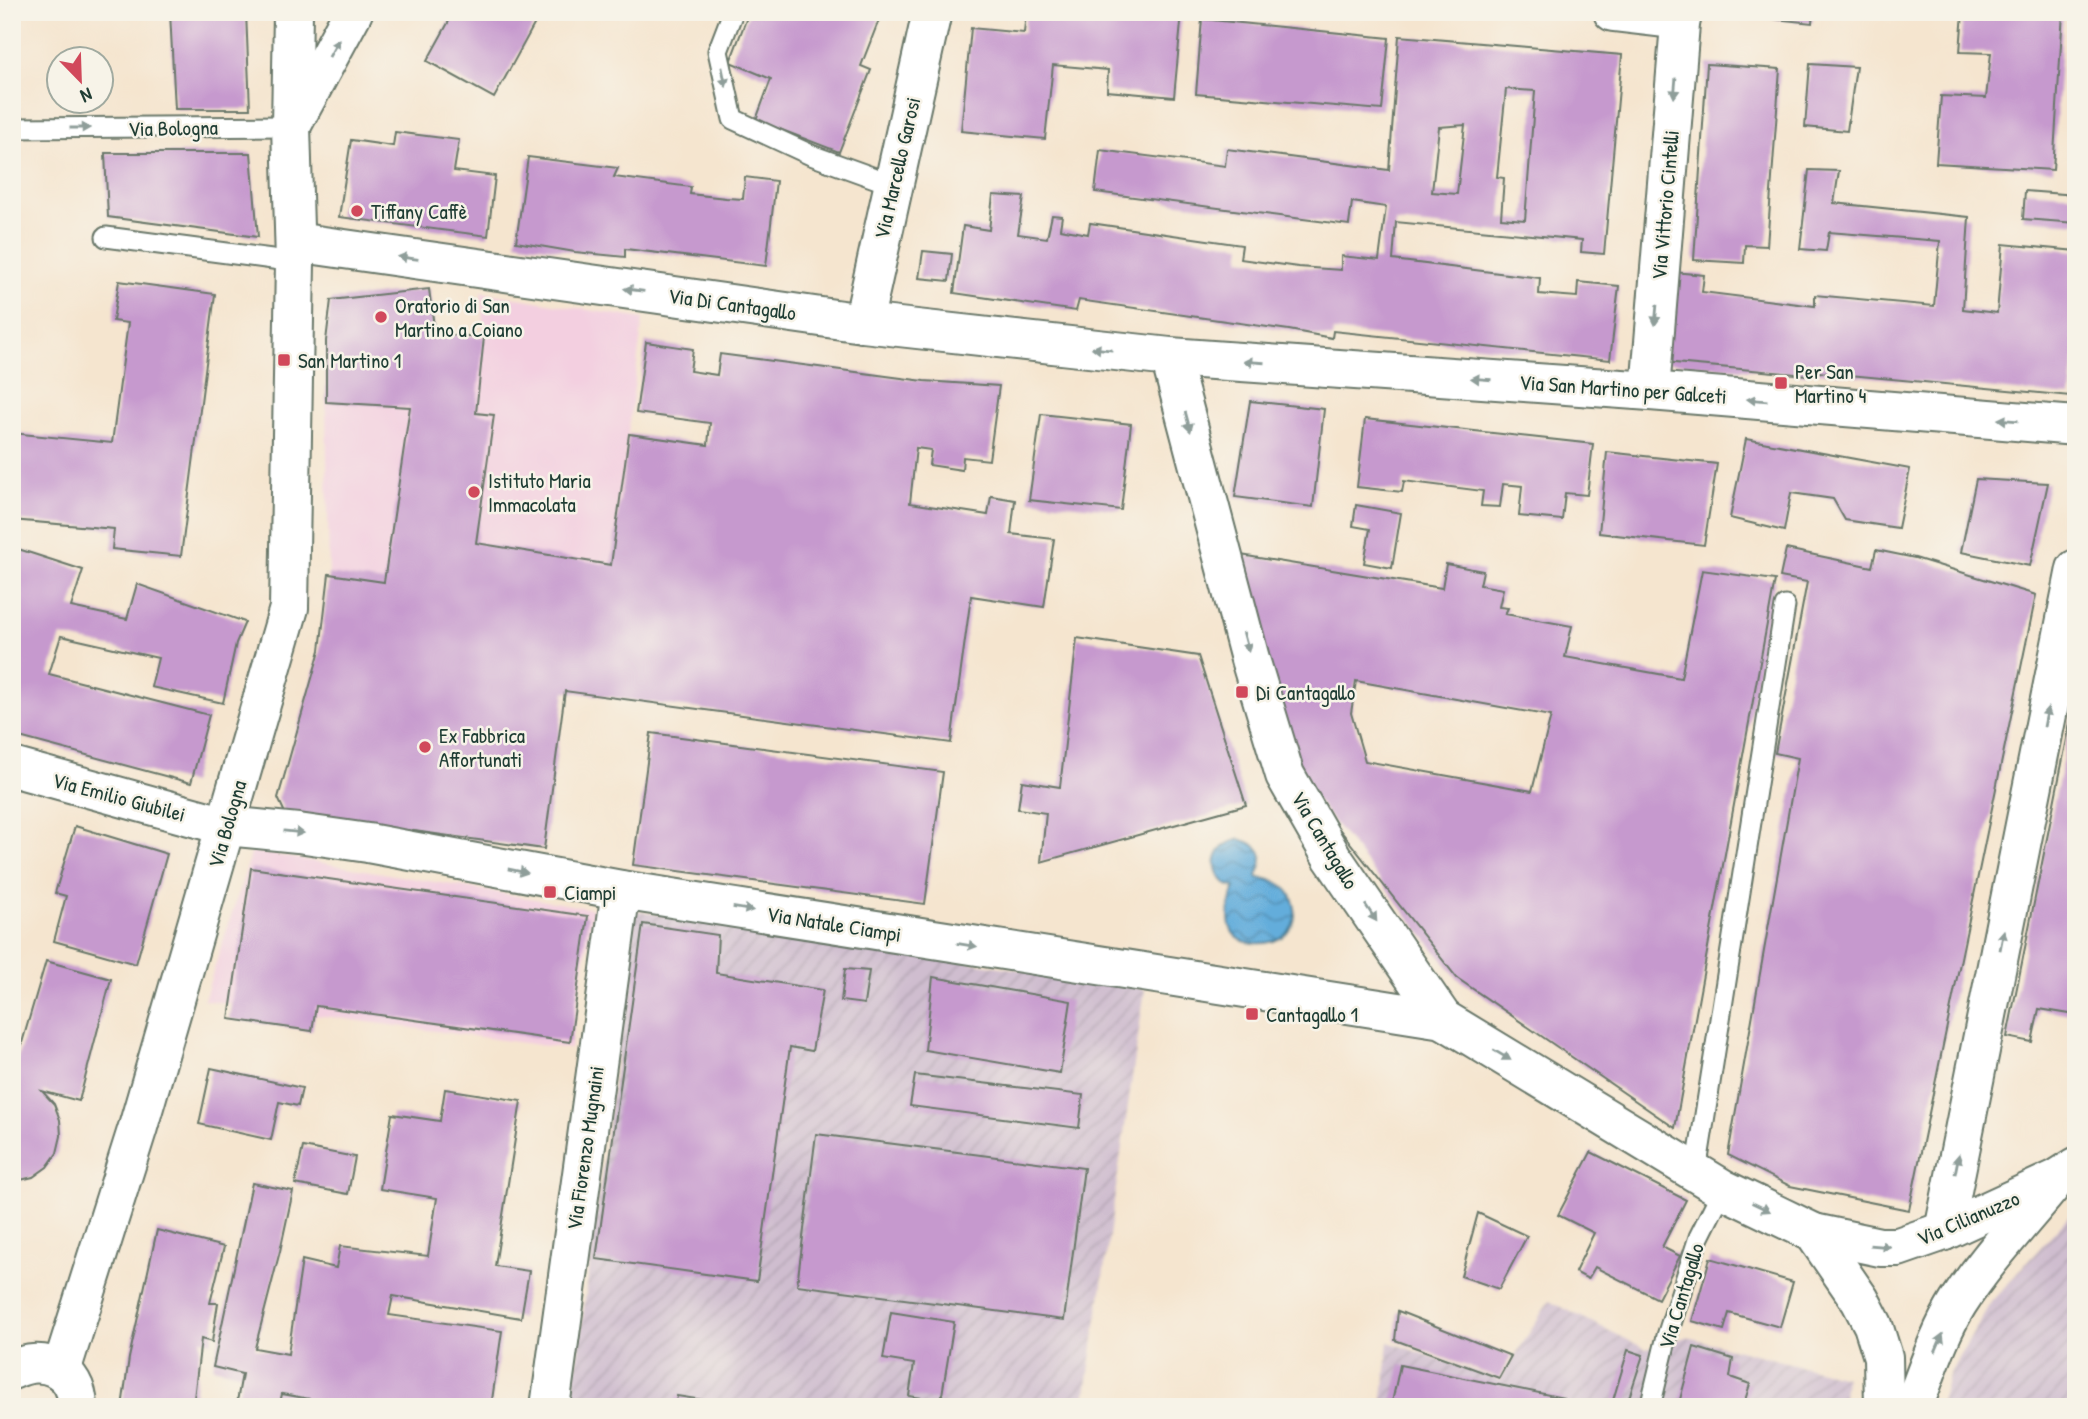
<svg xmlns="http://www.w3.org/2000/svg" width="2088" height="1419" font-family="'Patrick Hand',sans-serif">
<style>
.built{fill:#f3cfe0}
.industrial{fill:url(#industrial-furrows)}
.water{fill:url(#water-waves);stroke:#427588;stroke-width:2}
.building{fill:#c699ce;fill-rule:evenodd}
.lines{fill:none;stroke-linecap:round;stroke-linejoin:round}
.lane-casing{stroke:#6a786a;stroke-width:23}
.street-casing{stroke:#6a786a;stroke-width:42}
.secondary-casing{stroke:#6a786a;stroke-width:42}
.lane{stroke:#fff;stroke-width:19}
.street{stroke:#fff;stroke-width:38}
.secondary{stroke:#fff;stroke-width:38}
.oneway{fill:#8f9e9a}
.poi-dot{fill:#d1495b;stroke:#f7f3e8;stroke-width:2.5}
.labels{text-anchor:middle;dominant-baseline:central;stroke-width:5;stroke-linejoin:round;paint-order:stroke}
.street-label{font-size:21px;fill:#1f3d34;stroke:#f7f3e8}
.poi-label{font-size:21px;fill:#1f3d34;stroke:#f7f3e8;text-anchor:start}
</style>
<defs>
<pattern id="industrial-furrows" width="10" height="10" patternUnits="userSpaceOnUse" patternTransform="scale(1.75)"><rect width="10" height="10" fill="#cfbdcf"/><path d="M-1 1l2-2M0 10L10 0M9 11l2-2" fill="none" stroke="#b1a3b2"/></pattern>
<pattern id="water-waves" width="16" height="10" patternUnits="userSpaceOnUse" patternTransform="scale(1.75)"><rect width="16" height="10" fill="#64addb"/><path d="M0 5q4-4 8 0t8 0" fill="none" stroke="#528eb2"/></pattern>
</defs>
<rect width="100%" height="100%" fill="#f7f3e8"/>
<filter id="ink" filterUnits="userSpaceOnUse"><feTurbulence type="fractalNoise" baseFrequency=".0143" numOctaves="2"/><feDisplacementMap in="SourceGraphic" scale="14" xChannelSelector="R" yChannelSelector="G"/><feConvolveMatrix kernelMatrix="1 2 1 2 8 2 1 2 1" color-interpolation-filters="sRGB"/></filter>
<filter id="wash" filterUnits="userSpaceOnUse"><feTurbulence type="fractalNoise" baseFrequency=".00686" numOctaves="4" result="noise"/><feDisplacementMap in="SourceGraphic" scale="28" xChannelSelector="R" yChannelSelector="G"/><feGaussianBlur stdDeviation="1.57" result="paint"/><feColorMatrix in="noise" values="0 0 0 0 0 0 0 0 0 0 0 0 0 0 0 0 0 1.4 0 .05"/><feComposite in="paint" operator="in"/></filter>
<g filter="url(#wash)">
<rect width="100%" height="100%" fill="#f5e5cf"/>
<!-- built -->
<g class="built">
<path d="M481,292L643,319L604,616L329,574L326,402L410,407L435,334L484,336Z"/>
<path d="M252,851L593,909L570,1049L204,1000Z"/>
</g>
<!-- industrial -->
<g class="industrial">
<path d="M636,911L1145,989L1084,1407H571Z"/>
<path d="M2076,1208V1407H1939L1949,1375L1991,1302Z"/>
<path d="M1549,1301L1646,1349L1687,1337L1845,1377L1842,1407H1382L1389,1342L1500,1380Z"/>
</g>
<!-- water -->
<path class="water" d="M1239,839C1260,845 1268,853 1257,875L1258,878C1274,879 1287,884 1293,900C1302,928 1281,945 1254,943C1222,941 1227,910 1235,887C1222,886 1212,869 1217,856C1221,846 1230,842 1239,839Z"/>
<g id="blocks">
<!-- building -->
<g class="building">
<path d="M170,12H246L250,109H175Z"/>
<path d="M454,12H541L494,98L427,61Z"/>
<path d="M749,12H882L861,66L871,70L839,152L756,120L771,79L730,62Z"/>
<path d="M1026,12H1182L1174,97L1107,91L1108,70L1053,65L1045,139L961,131L971,28L1024,33Z"/>
<path d="M1726,12H1813L1812,23L1726,14Z"/>
<path d="M1963,12H2063L2053,170L1936,163L1941,96L1986,98L1991,53L1960,52Z"/>
<path d="M1202,19L1389,38L1382,110L1196,94Z"/>
<path d="M1399,36L1622,55L1604,254L1581,252L1582,240L1396,222L1393,260L1540,278L1539,294L1577,297L1578,282L1619,286L1610,360L1333,331L1332,338L1289,330L1079,300L1076,311L954,293L963,226L989,230L993,195L1024,197L1018,234L1047,238L1052,215L1062,216L1060,229L1088,234L1090,223L1242,245L1240,259L1298,267L1341,270V256L1379,260L1386,207L1352,202L1349,225L1095,192L1100,150L1225,166L1227,149L1389,170ZM1506,89L1535,91L1525,220L1501,218L1504,178L1497,177ZM1465,125L1457,194L1432,192L1439,127Z"/>
<path d="M1707,64L1780,69L1767,246L1745,245L1744,263L1694,260Z"/>
<path d="M1810,64L1856,67L1847,131L1805,127Z"/>
<path d="M395,132L459,140L454,171L495,176L488,236L339,217L351,140L393,146Z"/>
<path d="M105,153H251L258,237L108,217Z"/>
<path d="M528,157L618,168L614,177L691,187L690,194L726,198L743,199L745,177L776,181L766,266L625,249V257L575,252L516,242Z"/>
<path d="M1809,170L1839,171L1834,203L1969,217L1963,309L1997,313L2003,244L2076,251V342L2070,396L1808,371L1807,375L1664,362L1674,272L1704,275L1702,292L1815,306V295L1934,306L1940,241L1829,232L1826,251L1800,249Z"/>
<path d="M2025,191L2076,195V223L2023,219Z"/>
<path d="M923,251L952,254L949,281L919,278Z"/>
<path d="M119,281L215,294L181,556L112,549L114,529L12,520V433L112,443L128,323L113,321Z"/>
<path d="M429,289L435,334L484,337L476,413L494,415L476,543L611,565L629,434L708,445L710,423L636,413L646,342L693,349L690,371L717,375L720,354L924,381L999,386L989,460L963,457L962,470L929,465L931,450L916,448L910,503L988,515L991,496L1015,500L1011,534L1054,539L1044,607L971,596L951,743L565,691L544,849L285,813L278,798L320,650L329,574L384,582L410,407L326,402V341L331,300Z"/>
<path d="M1250,401L1324,409L1313,507L1235,497Z"/>
<path d="M1041,414L1131,424L1121,510L1029,500Z"/>
<path d="M1365,419L1593,444L1587,495L1565,493L1562,520L1519,516L1522,486L1503,484L1500,507L1481,506L1483,491L1404,481L1402,492L1357,487Z"/>
<path d="M1746,439L1910,469L1898,528L1845,520L1833,499L1791,493L1784,531L1730,518Z"/>
<path d="M1607,452L1717,464L1704,545L1599,533Z"/>
<path d="M1976,479L2048,483L2030,566L1961,552Z"/>
<path d="M1356,505L1401,513L1392,568L1364,563L1370,529L1353,526Z"/>
<path d="M12,547L83,570L71,607L127,619L137,584L245,622L236,643L223,703L151,687L158,658L61,636L49,674L209,715L191,783L12,735Z"/>
<path d="M1786,549L1872,567L1876,550L1915,558L2036,595L1909,1210L1790,1186L1728,1155L1798,758L1775,753L1807,582L1780,577Z"/>
<path d="M1235,554L1442,588L1446,564L1483,571L1480,585L1503,589L1499,607L1508,608L1505,614L1572,626L1565,657L1681,678L1702,570L1775,580L1675,1128L1457,978L1303,783ZM1356,681L1551,716L1532,791L1365,761L1351,713Z"/>
<path d="M1077,638L1198,656L1246,805L1041,862L1046,813L1018,809L1022,781L1060,787Z"/>
<path d="M2075,699L2076,1015L2039,1009L2032,1042L2007,1037Z"/>
<path d="M651,733L943,772L925,904L633,865Z"/>
<path d="M75,826L167,854L136,964L54,941L66,896L55,893Z"/>
<path d="M251,868L588,916L570,1042L316,1006L312,1031L229,1019Z"/>
<path d="M643,924L718,935L716,973L823,990L812,1051L790,1047L757,1281L596,1259Z"/>
<path d="M46,961L111,979L79,1101L42,1091L54,1104L60,1120L61,1136L57,1153L47,1167L33,1177L12,1182V1077Z"/>
<path d="M845,969L869,971L864,1004L841,1001Z"/>
<path d="M933,977L1071,1001L1060,1073L925,1050Z"/>
<path d="M211,1068L302,1088L298,1106L279,1102L271,1140L199,1124Z"/>
<path d="M915,1075L1083,1095L1079,1128L910,1106Z"/>
<path d="M445,1089L521,1101L495,1266L529,1271L521,1318L393,1296L389,1315L502,1331L491,1407H354L282,1394L279,1407H236L242,1374L213,1367L252,1183L293,1191L280,1251L255,1348L288,1354L302,1260L336,1268L340,1246L428,1256L437,1198L380,1189L392,1114L440,1121Z"/>
<path d="M816,1134L1084,1168L1064,1320L797,1285Z"/>
<path d="M303,1147L355,1157L348,1194L295,1184Z"/>
<path d="M1591,1152L1686,1200L1662,1247L1680,1256L1658,1299L1595,1267L1588,1279L1575,1272L1594,1233L1558,1215Z"/>
<path d="M1478,1213L1527,1236L1499,1289L1461,1276Z"/>
<path d="M157,1230L224,1247L210,1303H218L212,1342L201,1339L193,1407H122L129,1358Z"/>
<path d="M1710,1258L1793,1282L1780,1327L1729,1313L1724,1330L1692,1321Z"/>
<path d="M1398,1311L1511,1356L1499,1378L1395,1340Z"/>
<path d="M891,1312L954,1322L941,1401L909,1396L914,1364L883,1359Z"/>
<path d="M1694,1347L1733,1359L1730,1377L1750,1384L1743,1407H1678Z"/>
<path d="M1628,1350L1643,1355L1626,1407H1611Z"/>
<path d="M1400,1365L1564,1398L1562,1407H1391Z"/>
<path d="M677,1396L735,1405V1407H675Z"/>
</g>
</g>
</g>
<g filter="url(#ink)">
<use href="#blocks" fill-opacity="0" stroke="#6a786a" stroke-width="2"/>
<g class="lines">
<!-- lane casing -->
<g class="lane-casing">
<g id="lane">
<path d="M733,12L718,51L733,119L811,155L894,185"/>
<path d="M12,128L291,126"/>
<path d="M106,237L295,262"/>
<path d="M1696,1172L1785,606"/>
<path d="M1650,1407L1667,1336L1699,1237L1723,1189"/>
</g>
</g>
<!-- street casing -->
<g class="street-casing">
<g id="street">
<path d="M1613,12L1681,20"/>
<path d="M295,242L863,323L1170,357L1650,391L2076,426"/>
<path d="M863,323L932,12"/>
<path d="M1170,357L1250,659L1285,775L1332,857L1443,1019L1723,1189L1814,1233L1860,1300L1873,1325L1883,1357L1884,1407"/>
<path d="M1650,391L1681,12"/>
<path d="M12,767L226,826L298,833L368,843L621,890L1443,1019"/>
<path d="M1944,1231L2076,569"/>
<path d="M1814,1233L1880,1247H1898L1944,1231L2057,1179L2076,1167"/>
<path d="M550,1407L621,890"/>
<path d="M1913,1407C1927,1372 1938,1335 1958,1303C1985,1261 2020,1224 2051,1186"/>
</g>
</g>
<!-- secondary casing -->
<g class="secondary-casing">
<g id="secondary">
<path d="M294,121L353,12"/>
<path d="M12,1370C44,1354 77,1369 78,1407"/>
<path d="M61,1371L138,1127L289,608L295,262L291,126L293,12"/>
</g>
</g>
<!-- lane -->
<use href="#lane" class="lane"/>
<!-- street -->
<use href="#street" class="street"/>
<!-- secondary -->
<use href="#secondary" class="secondary"/>
</g>
<!-- one-way arrows -->
<defs><path id="oneway-solid" d="M-6-.8H1V-3.2L6.5 0L1 3.2V.8H-6Z" transform="scale(1.75)"/></defs>
<g class="oneway">
<use href="#oneway-solid" transform="translate(334 48) rotate(-61)"/>
<use href="#oneway-solid" transform="translate(724 77) rotate(78)"/>
<use href="#oneway-solid" transform="translate(1675 88) rotate(95)"/>
<use href="#oneway-solid" transform="translate(80 128)"/>
<use href="#oneway-solid" transform="translate(408 258) rotate(-172)"/>
<use href="#oneway-solid" transform="translate(634 290) rotate(-172)"/>
<use href="#oneway-solid" transform="translate(1656 315) rotate(95)"/>
<use href="#oneway-solid" transform="translate(1102 349) rotate(-174)"/>
<use href="#oneway-solid" transform="translate(1254 362) rotate(-176)"/>
<use href="#oneway-solid" transform="translate(1481 379) rotate(-176)"/>
<use href="#oneway-solid" transform="translate(1757 400) rotate(-175)"/>
<use href="#oneway-solid" transform="translate(2008 420) rotate(-175)"/>
<use href="#oneway-solid" transform="translate(1188 422) rotate(75)"/>
<use href="#oneway-solid" transform="translate(1246 642) rotate(75)"/>
<use href="#oneway-solid" transform="translate(2046 717) rotate(-79)"/>
<use href="#oneway-solid" transform="translate(294 832) rotate(6)"/>
<use href="#oneway-solid" transform="translate(518 871) rotate(11)"/>
<use href="#oneway-solid" transform="translate(743 909) rotate(9)"/>
<use href="#oneway-solid" transform="translate(1371 913) rotate(56)"/>
<use href="#oneway-solid" transform="translate(2002 940) rotate(-79)"/>
<use href="#oneway-solid" transform="translate(967 945) rotate(9)"/>
<use href="#oneway-solid" transform="translate(1502 1055) rotate(31)"/>
<use href="#oneway-solid" transform="translate(1957 1164) rotate(-79)"/>
<use href="#oneway-solid" transform="translate(1761 1207) rotate(26)"/>
<use href="#oneway-solid" transform="translate(1880 1246) rotate(5)"/>
<use href="#oneway-solid" transform="translate(1939 1343) rotate(-67)"/>
</g>
</g>
<!-- markers -->
<g class="poi-dot">
<circle cx="357" cy="211" r="7"/>
<circle cx="381" cy="317" r="7"/>
<rect x="277" y="353" width="14" height="14" rx="3.5"/>
<rect x="1774" y="376" width="14" height="14" rx="3.5"/>
<circle cx="474" cy="492" r="7"/>
<rect x="1235" y="685" width="14" height="14" rx="3.5"/>
<circle cx="425" cy="747" r="7"/>
<rect x="543" y="885" width="14" height="14" rx="3.5"/>
<rect x="1245" y="1007" width="14" height="14" rx="3.5"/>
</g>
<g class="labels">
<!-- street labels -->
<g class="street-label">
<text transform="translate(173 128) rotate(-1)">Via Bologna</text>
<text transform="translate(897 168) rotate(-77)">Via Marcello Garosi</text>
<text transform="translate(1665 205) rotate(-85)">Via Vittorio Cintelli</text>
<text transform="translate(732 304) rotate(8)">Via Di Cantagallo</text>
<text transform="translate(1623 389) rotate(4)">Via San Martino per Galceti</text>
<text transform="translate(119 797) rotate(15)">Via Emilio Giubilei</text>
<text transform="translate(227 824) rotate(-74)">Via Bologna</text>
<text transform="translate(1325 840) rotate(59)">Via Cantagallo</text>
<text transform="translate(834 924) rotate(9)">Via Natale Ciampi</text>
<text transform="translate(585 1148) rotate(-82)">Via Fiorenzo Mugnaini</text>
<text transform="translate(1968 1218) rotate(-23)">Via Cilianuzzo</text>
<text transform="translate(1681 1296) rotate(-73)">Via Cantagallo</text>
</g>
<!-- poi labels -->
<g class="poi-label">
<text x="371" y="211">Tiffany Caffè</text>
<text x="395" y="305">Oratorio di San<tspan x="395" dy="24">Martino a Coiano</tspan></text>
<text x="298" y="360">San Martino 1</text>
<text x="1795" y="371">Per San<tspan x="1795" dy="24">Martino 4</tspan></text>
<text x="488" y="480">Istituto Maria<tspan x="488" dy="24">Immacolata</tspan></text>
<text x="1256" y="692">Di Cantagallo</text>
<text x="439" y="735">Ex Fabbrica<tspan x="439" dy="24">Affortunati</tspan></text>
<text x="564" y="892">Ciampi</text>
<text x="1266" y="1014">Cantagallo 1</text>
</g>
</g>
<!-- margin -->
<rect width="2088" height="1419" fill="none" stroke="#f7f3e8" stroke-width="42"/>
<!-- north arrow -->
<g transform="translate(80 80) rotate(157)"><circle r="33" fill="#f7f3e8" stroke="#a1aaa0" stroke-width="2"/>
<path d="M0-5L12 26L0 18L-12 26Z" fill="#d1495b"/>
<text y="-10" font-size="19" font-weight="bold" text-anchor="middle" fill="#1f3d34">N</text>
</g>
</svg>
